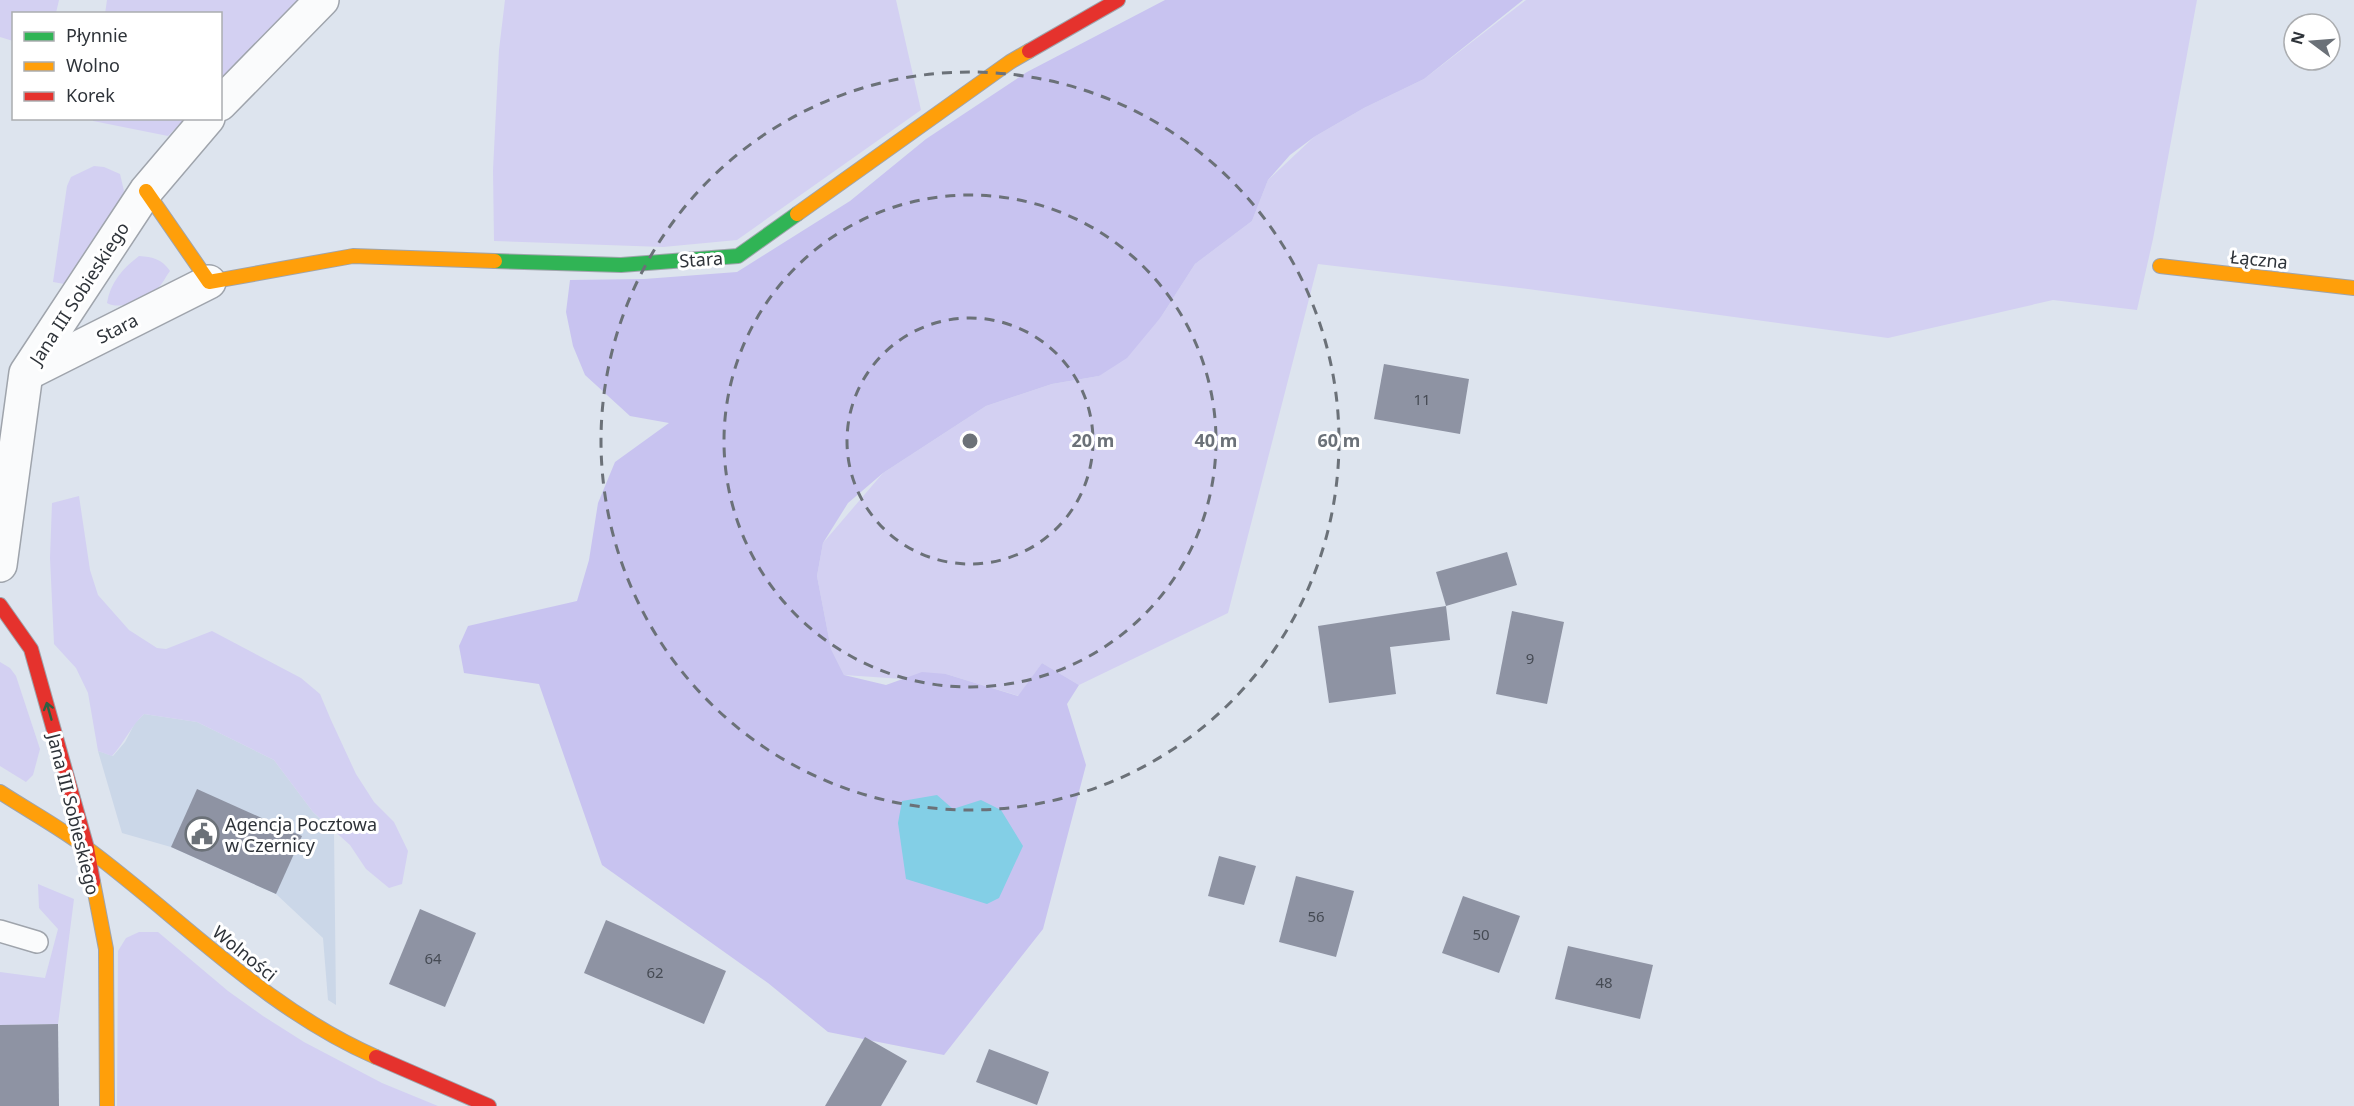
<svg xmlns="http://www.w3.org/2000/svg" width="2354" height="1106" font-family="'Noto Sans',sans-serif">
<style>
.built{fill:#cbd7e8}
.green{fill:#d3d0f2}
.forest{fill:#c8c3f0}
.water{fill:#83cfe6}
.building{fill:#8e93a3}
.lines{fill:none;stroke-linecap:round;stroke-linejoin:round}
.lane-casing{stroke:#9fa4ac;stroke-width:24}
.street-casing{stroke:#9fa4ac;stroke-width:36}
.fast-casing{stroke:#9fa4ac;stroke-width:16}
.slow-casing{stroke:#9fa4ac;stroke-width:16}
.jam-casing{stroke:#9fa4ac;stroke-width:16}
.lane{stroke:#fafbfc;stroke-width:21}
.street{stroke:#fafbfc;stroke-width:33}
.fast{stroke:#30b455;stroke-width:14}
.slow{stroke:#ff9f0a;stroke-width:14}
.jam{stroke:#e5322d;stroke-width:14}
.oneway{stroke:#2f6043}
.ring{fill:none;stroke:#6b7178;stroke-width:3;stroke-dasharray:10 8}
.labels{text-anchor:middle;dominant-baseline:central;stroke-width:6;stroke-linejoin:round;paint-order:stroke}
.number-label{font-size:15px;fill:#464b54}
.street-label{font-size:18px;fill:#2e3339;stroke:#fff}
.poi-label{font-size:18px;fill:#2e3339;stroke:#fff;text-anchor:start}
.centre{fill:#6b7178;stroke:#fff;stroke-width:3}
.ring-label{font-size:18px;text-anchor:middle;font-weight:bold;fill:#6b7178;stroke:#fff;stroke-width:6;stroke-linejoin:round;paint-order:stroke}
</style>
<rect width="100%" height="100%" fill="#dde4ee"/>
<!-- built -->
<path class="built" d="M144,714L197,722L274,760L313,812L334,832L336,1005L328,1000L323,938L276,894L171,847L122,833L98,751L113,756L125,742L135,723Z"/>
<!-- green -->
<g class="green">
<path d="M0,0H59L56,13L14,14L13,41L0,37Z"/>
<path d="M107,0H303L221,83L220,14H105Z"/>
<path d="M505,0H896L921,110L737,240L663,247L494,241L493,170L499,50Z"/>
<path d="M1526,0H2197L2153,239L2137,310L2053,300L1888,338L1528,289L1318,264L1228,613L1079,685L1042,663L1019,696L946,674L903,679L844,675L831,649L817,576L823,543L883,473L986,406L1052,384L1099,376L1161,317L1195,264L1252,221L1268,180L1314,137L1364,108L1424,79Z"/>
<path d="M93,119V118L185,119L168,136L93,121Z"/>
<path d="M94,166L104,167L120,174L124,191L118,211L70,285L53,282L67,186L71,177Z"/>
<path d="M139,256C153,257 162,259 170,271C166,276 163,283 159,287C148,299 121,311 107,303C110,283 123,268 139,256Z"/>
<path d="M79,496L90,570L98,595L129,630L157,648L166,649L212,631L301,678L320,694L331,720L356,774L374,802L394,822L408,851L402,884L389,888L366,869L350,845L313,812L274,760L197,722L144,714C131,726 124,743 112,756L98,751L88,693L76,668L54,644L50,558L52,503Z"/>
<path d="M0,662L10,668L16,676L40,749L33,775L26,782L0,766Z"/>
<path d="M38,884L74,899L58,1024L0,1025V972L45,978L58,929L39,908Z"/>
<path d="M139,932H158L228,991L263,1016L304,1042L382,1083L438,1106H117L118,951L126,938Z"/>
</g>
<!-- forest -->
<path class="forest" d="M1165,0H1523L1424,79L1364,108L1314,137L1290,155L1268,180L1252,221L1195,264L1161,317L1127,358L1099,376L1052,384L986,406L883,473L848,503L823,543L817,576L831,649L844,675L886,685L922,672L946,674L1018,696L1042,663L1079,685L1067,704L1086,765L1043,929L944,1055L828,1032L768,983L602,865L539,684L464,673L459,646L468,626L577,601L589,560L598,503L615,462L669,423L630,416L585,375L573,346L566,312L570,280L644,279L737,272L850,201L926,139L1027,72Z"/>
<!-- water -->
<path class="water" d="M937,795L953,809L981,800L1001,810L1023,846L999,898L987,904L906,879L898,823L902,801Z"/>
<!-- building -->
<g class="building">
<path d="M1384,364L1469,379L1460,434L1374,419Z"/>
<path d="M1507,552L1517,585L1446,606L1436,572Z"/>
<path d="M1446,606L1450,640L1390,647L1396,694L1329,703L1318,626Z"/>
<path d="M1512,611L1564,622L1547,704L1496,694Z"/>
<path d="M197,789L302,836L276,894L171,847Z"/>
<path d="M1219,856L1256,866L1244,905L1208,896Z"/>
<path d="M1296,876L1354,891L1336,957L1279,942Z"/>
<path d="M1463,896L1520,916L1499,973L1442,953Z"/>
<path d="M420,909L476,933L445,1007L389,984Z"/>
<path d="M606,920L726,971L704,1024L584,973Z"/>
<path d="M1568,946L1653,965L1640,1019L1555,999Z"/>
<path d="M58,1024L59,1106H0V1025Z"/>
<path d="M865,1037L907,1061L881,1106H825Z"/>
<path d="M989,1049L1049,1072L1037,1105L976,1082Z"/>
</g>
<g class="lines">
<!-- lane casing -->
<g class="lane-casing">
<path id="lane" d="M0,931L37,942"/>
</g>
<!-- street casing -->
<g class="street-casing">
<g id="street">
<path d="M220,104L322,0"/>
<path d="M28,373L209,282"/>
<path d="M0,565L26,373L146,191L208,118"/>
</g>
</g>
<!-- fast casing -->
<g class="fast-casing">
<path id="fast" d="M495,261L621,265L738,256L797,214"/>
</g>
<!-- slow casing -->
<g class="slow-casing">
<g id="slow">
<path d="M146,191L209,282L353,256L495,261"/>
<path d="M797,214L1010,62L1029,51"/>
<path d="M2160,266L2354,288"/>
<path d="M0,792C29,811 61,828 88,849C183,920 266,1009 376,1057"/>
<path d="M93,882L106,949L107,1106"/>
</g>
</g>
<!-- jam casing -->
<g class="jam-casing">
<g id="jam">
<path d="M1029,51L1118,0"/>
<path d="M0,605L31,649L87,848L93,882"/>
<path d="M376,1057L489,1106"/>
</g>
</g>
<!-- lane -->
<use href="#lane" class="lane"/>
<!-- street -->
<use href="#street" class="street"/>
<!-- fast -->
<use href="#fast" class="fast"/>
<!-- slow -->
<use href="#slow" class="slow"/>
<!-- jam -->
<use href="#jam" class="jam"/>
</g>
<!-- one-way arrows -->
<defs><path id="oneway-shaft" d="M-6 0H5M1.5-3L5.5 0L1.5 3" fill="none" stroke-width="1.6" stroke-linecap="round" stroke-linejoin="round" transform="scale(1.5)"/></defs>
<use class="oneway" href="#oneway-shaft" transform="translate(49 711) rotate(-106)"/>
<!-- distance rings -->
<g class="ring">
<circle cx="970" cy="441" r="123"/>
<circle cx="970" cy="441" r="246"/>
<circle cx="970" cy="441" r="369"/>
</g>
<!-- icons -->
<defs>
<g id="civic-ring" transform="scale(1.725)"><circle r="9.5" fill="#fff" stroke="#6b7178" stroke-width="1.5"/><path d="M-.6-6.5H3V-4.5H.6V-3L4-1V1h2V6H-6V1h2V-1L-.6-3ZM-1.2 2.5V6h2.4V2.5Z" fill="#6b7178"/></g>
</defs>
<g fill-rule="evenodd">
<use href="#civic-ring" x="202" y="834"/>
</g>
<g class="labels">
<!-- number labels -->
<g class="number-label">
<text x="1422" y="399">11</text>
<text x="1530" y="658">9</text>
<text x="1316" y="916">56</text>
<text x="1481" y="934">50</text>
<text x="433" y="958">64</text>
<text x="655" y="972">62</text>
<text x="1604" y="982">48</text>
</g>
<!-- street labels -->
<g class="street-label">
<text transform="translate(701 259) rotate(-4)">Stara</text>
<text transform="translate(2259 259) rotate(6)">Łączna</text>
<text transform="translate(79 293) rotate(-57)">Jana III Sobieskiego</text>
<text transform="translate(117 328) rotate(-27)">Stara</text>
<text transform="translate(74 814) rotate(76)">Jana III Sobieskiego</text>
<text transform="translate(245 953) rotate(39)">Wolności</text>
</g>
<!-- poi labels -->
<g class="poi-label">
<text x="225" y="824">Agencja Pocztowa<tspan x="225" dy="21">w Czernicy</tspan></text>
</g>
</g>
<circle cx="970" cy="441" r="9" class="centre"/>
<g class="ring-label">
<text x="1093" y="447">20 m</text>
<text x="1216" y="447">40 m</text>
<text x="1339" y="447">60 m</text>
</g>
<!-- legend -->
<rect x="12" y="12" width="210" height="108" fill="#ffffff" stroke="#abadb0" stroke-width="1.5"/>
<rect x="24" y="32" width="30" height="9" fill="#30b455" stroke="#abadb0" stroke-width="1.5"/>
<text x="66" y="42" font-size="18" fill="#2e3339">Płynnie</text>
<rect x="24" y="62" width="30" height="9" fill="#ff9f0a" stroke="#abadb0" stroke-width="1.5"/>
<text x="66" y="72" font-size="18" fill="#2e3339">Wolno</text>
<rect x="24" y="92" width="30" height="9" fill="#e5322d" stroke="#abadb0" stroke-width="1.5"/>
<text x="66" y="102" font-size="18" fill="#2e3339">Korek</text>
<!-- north arrow -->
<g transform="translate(2312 42) rotate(286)"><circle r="28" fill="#ffffff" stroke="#abadb0" stroke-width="1.5"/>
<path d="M0-4.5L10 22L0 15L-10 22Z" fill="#6b7178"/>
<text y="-9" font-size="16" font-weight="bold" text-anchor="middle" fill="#2e3339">N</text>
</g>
</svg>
